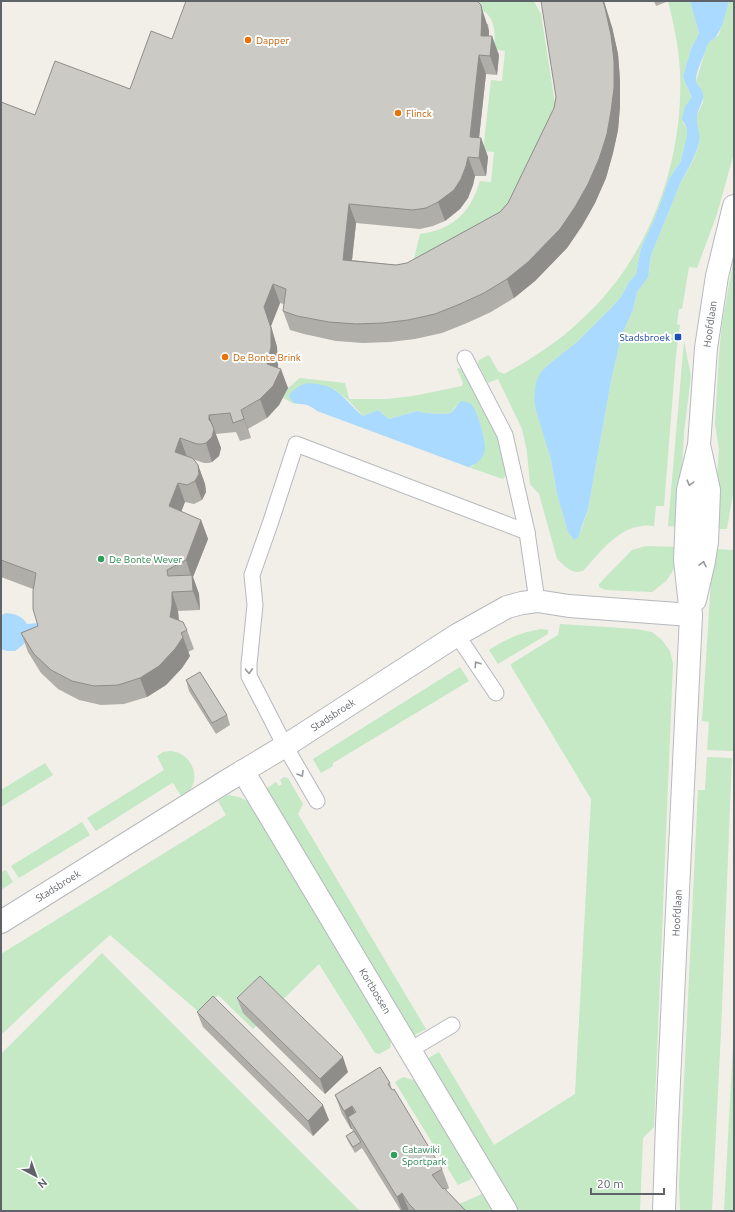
<svg xmlns="http://www.w3.org/2000/svg" width="735" height="1212" font-family="Ubuntu,sans-serif">
<style>
.green{fill:#c5e8c5}
.water{fill:#aadaff}
.lines{fill:none;stroke-linecap:round;stroke-linejoin:round}
.lane-casing{stroke:#b5b8bc;stroke-width:17}
.street-casing{stroke:#b5b8bc;stroke-width:24}
.secondary-casing{stroke:#b6babf;stroke-width:24}
.lane{stroke:#fff;stroke-width:15}
.street{stroke:#fff;stroke-width:22}
.secondary{stroke:#fff;stroke-width:22}
.wall{fill:#afaea9}
.shaded-wall{fill:#8f8d8a}
.building{fill:#cccac5;stroke:#8f8d8a}
.oneway{stroke:#979a9d}
.food-dot{fill:#e8710a;stroke:#fff;stroke-width:1.5}
.transit-dot{fill:#1a4fb4;stroke:#fff;stroke-width:1.5}
.leisure-dot{fill:#2e9e5b;stroke:#fff;stroke-width:1.5}
.labels{text-anchor:middle;dominant-baseline:central;stroke-width:4;stroke-linejoin:round;paint-order:stroke}
.food-label{font-size:10px;fill:#c56008;stroke:#fff;text-anchor:start}
.street-label{font-size:10px;fill:#5f6368;stroke:#fff}
.transit-label{font-size:10px;fill:#164399;stroke:#fff;text-anchor:end}
.leisure-label{font-size:10px;fill:#27864d;stroke:#fff;text-anchor:start}
</style>
<rect width="100%" height="100%" fill="#f1efe8"/>
<!-- green -->
<g class="green">
<path d="M465,1H534L541,14L557,116L510,219L409,279L420,234C453,230 472,211 480,180V181L491,182L494,152L483,151L491,80L502,81L505,51L494,49C497,22 492,11 465,1Z"/>
<path d="M668,1H690L699,33L691,49L683,76L684,80L692,97L683,123L687,128V135L681,161L669,179L655,218L641,248L636,274L629,282L621,297L611,308L578,341L548,365L541,372L534,400L551,460L557,494L568,532L574,540L582,528L588,509L612,376L622,334L633,310L637,292L644,282L649,271L651,255L678,189C684,173 698,158 699,141C700,133 696,126 696,119C697,112 701,108 703,102C704,95 699,87 696,81L707,46L710,41L719,35L729,1H734V153L717,214L697,268L689,267L682,309H679L677,324L680,325L676,355L664,506H656L654,526C650,526 646,525 642,526C617,528 599,554 583,571L577,572L572,571L567,568L557,559L539,494L530,484L527,452L522,429L498,379L488,383L478,364L479,360L489,355L498,371L504,374C532,359 558,342 581,320C649,259 684,162 680,72C679,48 674,25 668,1Z"/>
<path d="M734,257V488L727,529H713L719,450L715,424L719,355L722,323Z"/>
<path d="M684,341L691,376L684,433L679,527L668,526Z"/>
<path d="M459,368L462,369L497,437L506,475L503,479L468,467L473,466L485,444L479,420L456,406L452,412L447,414L425,413L417,411L389,419L378,410L363,416L347,399L334,389L291,400L293,403L283,398L288,388L300,378L345,383L349,399H387L413,396L462,386L463,383L457,369Z"/>
<path d="M646,546L678,547L676,564L672,572L666,581L652,592L605,590L599,587V584L632,550Z"/>
<path d="M713,549L734,550V726L733,751L707,750L709,722L702,721Z"/>
<path d="M560,624L636,629L652,632L662,640L670,651L673,664L654,1127L643,1138L640,1211H515L425,1060L439,1052L494,1145L575,1094L591,799L511,666V664L558,635Z"/>
<path d="M541,629L548,630V634L498,664L489,650C506,639 521,632 541,629Z"/>
<path d="M460,667L469,681L333,763V766L321,773L313,759Z"/>
<path d="M170,751C194,752 205,786 181,796L173,783H172L96,831L87,818L164,770L157,756L163,752Z"/>
<path d="M707,757L732,758L721,1032L712,1211H680L679,1185L698,790H705Z"/>
<path d="M45,763L53,775L1,807V790Z"/>
<path d="M284,777L288,778L303,804L298,814L426,1029L411,1037L266,789L276,782L279,786L282,784L280,780Z"/>
<path d="M228,795L239,797L252,803L392,1034L390,1048L379,1054L375,1053L319,964L253,1029L218,995L200,1013L110,935L56,983L1,1035V954L226,815L218,801Z"/>
<path d="M82,822L90,835L19,878L11,866Z"/>
<path d="M6,870L13,882L1,890V872Z"/>
<path d="M102,953L360,1211H1V1054Z"/>
<path d="M734,1026V1211H724Z"/>
<path d="M403,1077L420,1082L473,1177L469,1180L458,1185L395,1082Z"/>
<path d="M486,1192L498,1211H460L455,1206Z"/>
</g>
<!-- water -->
<g class="water">
<path d="M690,1H729C726,12 721,38 710,41L707,46C705,55 695,72 696,81C697,85 702,89 703,94C704,103 697,109 697,117C696,126 701,133 699,142C696,159 684,173 678,189L651,255L648,277L637,292L633,310L622,334L612,376L588,509L578,537L574,540L568,532L557,494L551,460L536,410L534,400L536,382L541,372L548,365L578,341L611,308L621,297L629,282L636,274L641,248L655,218L669,179L681,161L687,135V128L682,119L685,107L692,97L684,80L683,76L691,49L699,33Z"/>
<path d="M307,383C341,385 341,398 363,416L378,410L389,419L417,411L425,413L447,414L452,412L461,401C465,402 468,402 471,404C477,410 486,440 485,449C484,458 476,465 468,467L317,411C306,402 305,406 293,403L289,396C293,389 299,386 307,383Z"/>
<path d="M6,613C16,614 22,616 27,624L40,623V628L28,637L23,645L15,651H7L1,649V615Z"/>
</g>
<g class="lines">
<!-- lane casing -->
<g class="lane-casing">
<g id="lane">
<path d="M465,358L505,435L527,532L537,601"/>
<path d="M457,635L496,693"/>
<path d="M317,801L285,746L249,676V664L255,605L252,575L271,521L296,444L527,532"/>
<path d="M410,1050L452,1025"/>
</g>
</g>
<!-- street casing -->
<g class="street-casing">
<g id="street">
<path d="M243,771L506,1211"/>
<path d="M1,922L225,782L285,746L457,635L507,607L522,603L537,601L569,606L691,615"/>
</g>
</g>
<!-- secondary casing -->
<g class="secondary-casing">
<g id="secondary">
<path d="M695,600L704,561L707,542L709,490L700,449"/>
<path d="M664,1211L667,1124L691,615L685,560L688,490L699,445L706,348L717,276L734,206"/>
</g>
</g>
<!-- lane -->
<use href="#lane" class="lane"/>
<!-- street -->
<use href="#street" class="street"/>
<!-- secondary -->
<use href="#secondary" class="secondary"/>
</g>
<!-- wall -->
<g class="wall">
<path d="M654,1H665L666,2L656,6Z"/>
<path d="M488,24L489,31V36L499,55L497,75L486,74L479,138H481L488,157L486,176H475L473,185L468,198L460,209L445,221L433,226L420,229L356,223L352,260L396,265L407,263L500,212L508,203L612,27L618,54L620,80V107L618,130L613,153L606,178L595,203L582,226L567,248L535,281L514,298L491,312L467,323L442,333L415,339L390,342L363,343L336,341L304,334L290,330L283,311L284,304L280,303L271,326L277,347L278,366V368L288,388L279,405L267,418L248,429L251,438L240,441L236,432L216,434V435L221,448L219,456L212,462L209,463H204L192,459L198,465L205,484L206,492L202,500L194,504L185,502L181,512L201,520L208,539L193,577L199,594L200,610L178,611L179,620L187,630L194,649L188,652L190,656L182,668L166,685L147,697L124,704L101,705L79,700L58,689L41,673L28,652L21,633L38,626L33,589L1,577V102L35,115L130,89L172,39Z"/>
<path d="M186,680L227,715L230,725L216,734L189,691Z"/>
<path d="M237,998L348,1072L325,1094L243,1013Z"/>
<path d="M197,1012L329,1120L313,1136L203,1027Z"/>
<path d="M390,1083L392,1090L442,1169L449,1188L446,1190L466,1211H401L362,1148L355,1153L348,1141L346,1136L353,1131L352,1129H351L342,1114L335,1095Z"/>
</g>
<!-- shaded-wall -->
<g class="shaded-wall">
<path d="M603,1H604L612,27L618,54L620,80V107L618,130L613,153L606,178L595,203L582,226L567,248L535,281L514,298L507,279Z"/>
<path d="M481,5L489,31L488,54L481,36Z"/>
<path d="M492,36L499,55L497,75L490,56Z"/>
<path d="M479,55L486,74L477,156L470,137Z"/>
<path d="M481,138L488,157L486,176L479,158Z"/>
<path d="M468,157L475,176L473,185L468,198L460,209L445,221L438,202Z"/>
<path d="M349,204L356,223L350,278L343,260Z"/>
<path d="M273,284L280,303L271,326L277,347L278,366L274,383L281,369L288,388L279,405L267,418L260,399L267,364L264,307Z"/>
<path d="M241,410L248,429L251,438L244,419Z"/>
<path d="M209,415L221,448L219,456L212,462L206,443Z"/>
<path d="M180,438L187,457L175,452Z"/>
<path d="M198,465L205,484L206,492L202,500L195,481Z"/>
<path d="M178,483L185,502L176,525L169,506Z"/>
<path d="M201,520L208,539L193,577L199,594L200,610L193,591L192,579L186,560Z"/>
<path d="M172,592L178,611L179,624L170,617Z"/>
<path d="M183,637L190,656L182,668L166,685L147,697L140,678Z"/>
<path d="M343,1057L348,1072L325,1094L320,1079Z"/>
<path d="M323,1105L329,1120L313,1136L308,1121Z"/>
<path d="M352,1106L359,1124L348,1117L352,1129H351L344,1111Z"/>
<path d="M402,1193L409,1211H402L397,1197Z"/>
</g>
<!-- building -->
<g class="building">
<path d="M186,1H477L481,5L482,12L481,36H492L490,56L479,55L470,137L481,138L479,158L468,157L466,166L461,179L454,190L438,202L426,208L413,210L349,204L343,260L396,265L407,263L500,212L508,203L554,108L556,97L541,1H603L605,8L611,35L614,61V88L611,111L607,134L599,159L588,184L575,207L560,229L528,262L507,279L484,293L460,304L435,314L408,320L383,323L356,324L329,322L297,316L283,311L286,289L273,284L264,307L271,328V347L267,364L281,369L273,386L260,399L241,410L244,419L233,423L230,413L209,415V420L211,422L214,429L212,437L206,443L202,444H197L180,438L175,452L192,458L195,461L198,465L199,474L195,481L187,485L178,483L169,506L201,520L186,560L167,570L168,576L192,575L193,591L172,592V605L170,617L183,622L187,630L181,633L183,637L175,649L159,666L140,678L118,685L94,686L72,681L51,670L34,654L21,633L38,626L33,609V591L36,573L1,560V102L35,115L55,61L130,89L151,31L172,39Z"/>
<path d="M200,672L227,715L212,723L186,680Z"/>
<path d="M260,976L343,1057L320,1079L237,998Z"/>
<path d="M213,996L323,1105L308,1121L197,1012Z"/>
<path d="M380,1067L390,1083L388,1084L392,1090L394,1089L442,1169L432,1175L443,1189L444,1188L466,1211H416L409,1204L402,1193L397,1197L348,1117L356,1112L352,1106L344,1111L335,1095Z"/>
<path d="M354,1131L361,1142L353,1147L346,1136Z"/>
</g>
<!-- one-way arrows -->
<defs><path id="oneway-chevron" d="M-2-3.5L2.5 0L-2 3.5" fill="none" stroke-width="1.6" stroke-linecap="round" stroke-linejoin="round"/></defs>
<g class="oneway">
<use href="#oneway-chevron" transform="translate(690 483) rotate(105)"/>
<use href="#oneway-chevron" transform="translate(703 564) rotate(-78)"/>
<use href="#oneway-chevron" transform="translate(477 664) rotate(-124)"/>
<use href="#oneway-chevron" transform="translate(249 671) rotate(87)"/>
<use href="#oneway-chevron" transform="translate(301 774) rotate(60)"/>
</g>
<!-- markers -->
<g class="food-dot">
<circle cx="248" cy="40" r="4"/>
<circle cx="398" cy="113" r="4"/>
<circle cx="225" cy="357" r="4"/>
</g>
<rect class="transit-dot" x="674" y="333" width="8" height="8" rx="2"/>
<g class="leisure-dot">
<circle cx="101" cy="559" r="4"/>
<circle cx="394" cy="1155" r="4"/>
</g>
<g class="labels">
<!-- food labels -->
<g class="food-label">
<text x="256" y="40">Dapper</text>
<text x="406" y="113">Flinck</text>
<text x="233" y="357">De Bonte Brink</text>
</g>
<!-- street labels -->
<g class="street-label">
<text transform="translate(710 324) rotate(-82)">Hoofdlaan</text>
<text transform="translate(333 715) rotate(-33)">Stadsbroek</text>
<text transform="translate(58 886) rotate(-32)">Stadsbroek</text>
<text transform="translate(677 913) rotate(-87)">Hoofdlaan</text>
<text transform="translate(375 991) rotate(59)">Kortbossen</text>
</g>
<!-- transit labels -->
<g class="transit-label">
<text x="670" y="337">Stadsbroek</text>
</g>
<!-- leisure labels -->
<g class="leisure-label">
<text x="109" y="559">De Bonte Wever</text>
<text x="402" y="1149">Catawiki<tspan x="402" dy="12">Sportpark</tspan></text>
</g>
</g>
<!-- border -->
<rect width="735" height="1212" fill="none" stroke="#5f6368" stroke-width="4"/>
<!-- north arrow -->
<g transform="translate(36 1176) rotate(139)" stroke="#ffffff" stroke-width="3" paint-order="stroke">
<path d="M0-3L7 15L0 10L-7 15Z" fill="#5f6368"/>
<text y="-6" font-size="11" font-weight="bold" text-anchor="middle" fill="#5f6368">N</text>
</g>
<!-- scale -->
<path d="M591 1188v6h73v-6" fill="none" stroke="#5f6368" stroke-width="2"/>
<text x="597" y="1188" font-size="12" fill="#5f6368" stroke="#ffffff" stroke-width="3" paint-order="stroke">20 m</text>
</svg>
